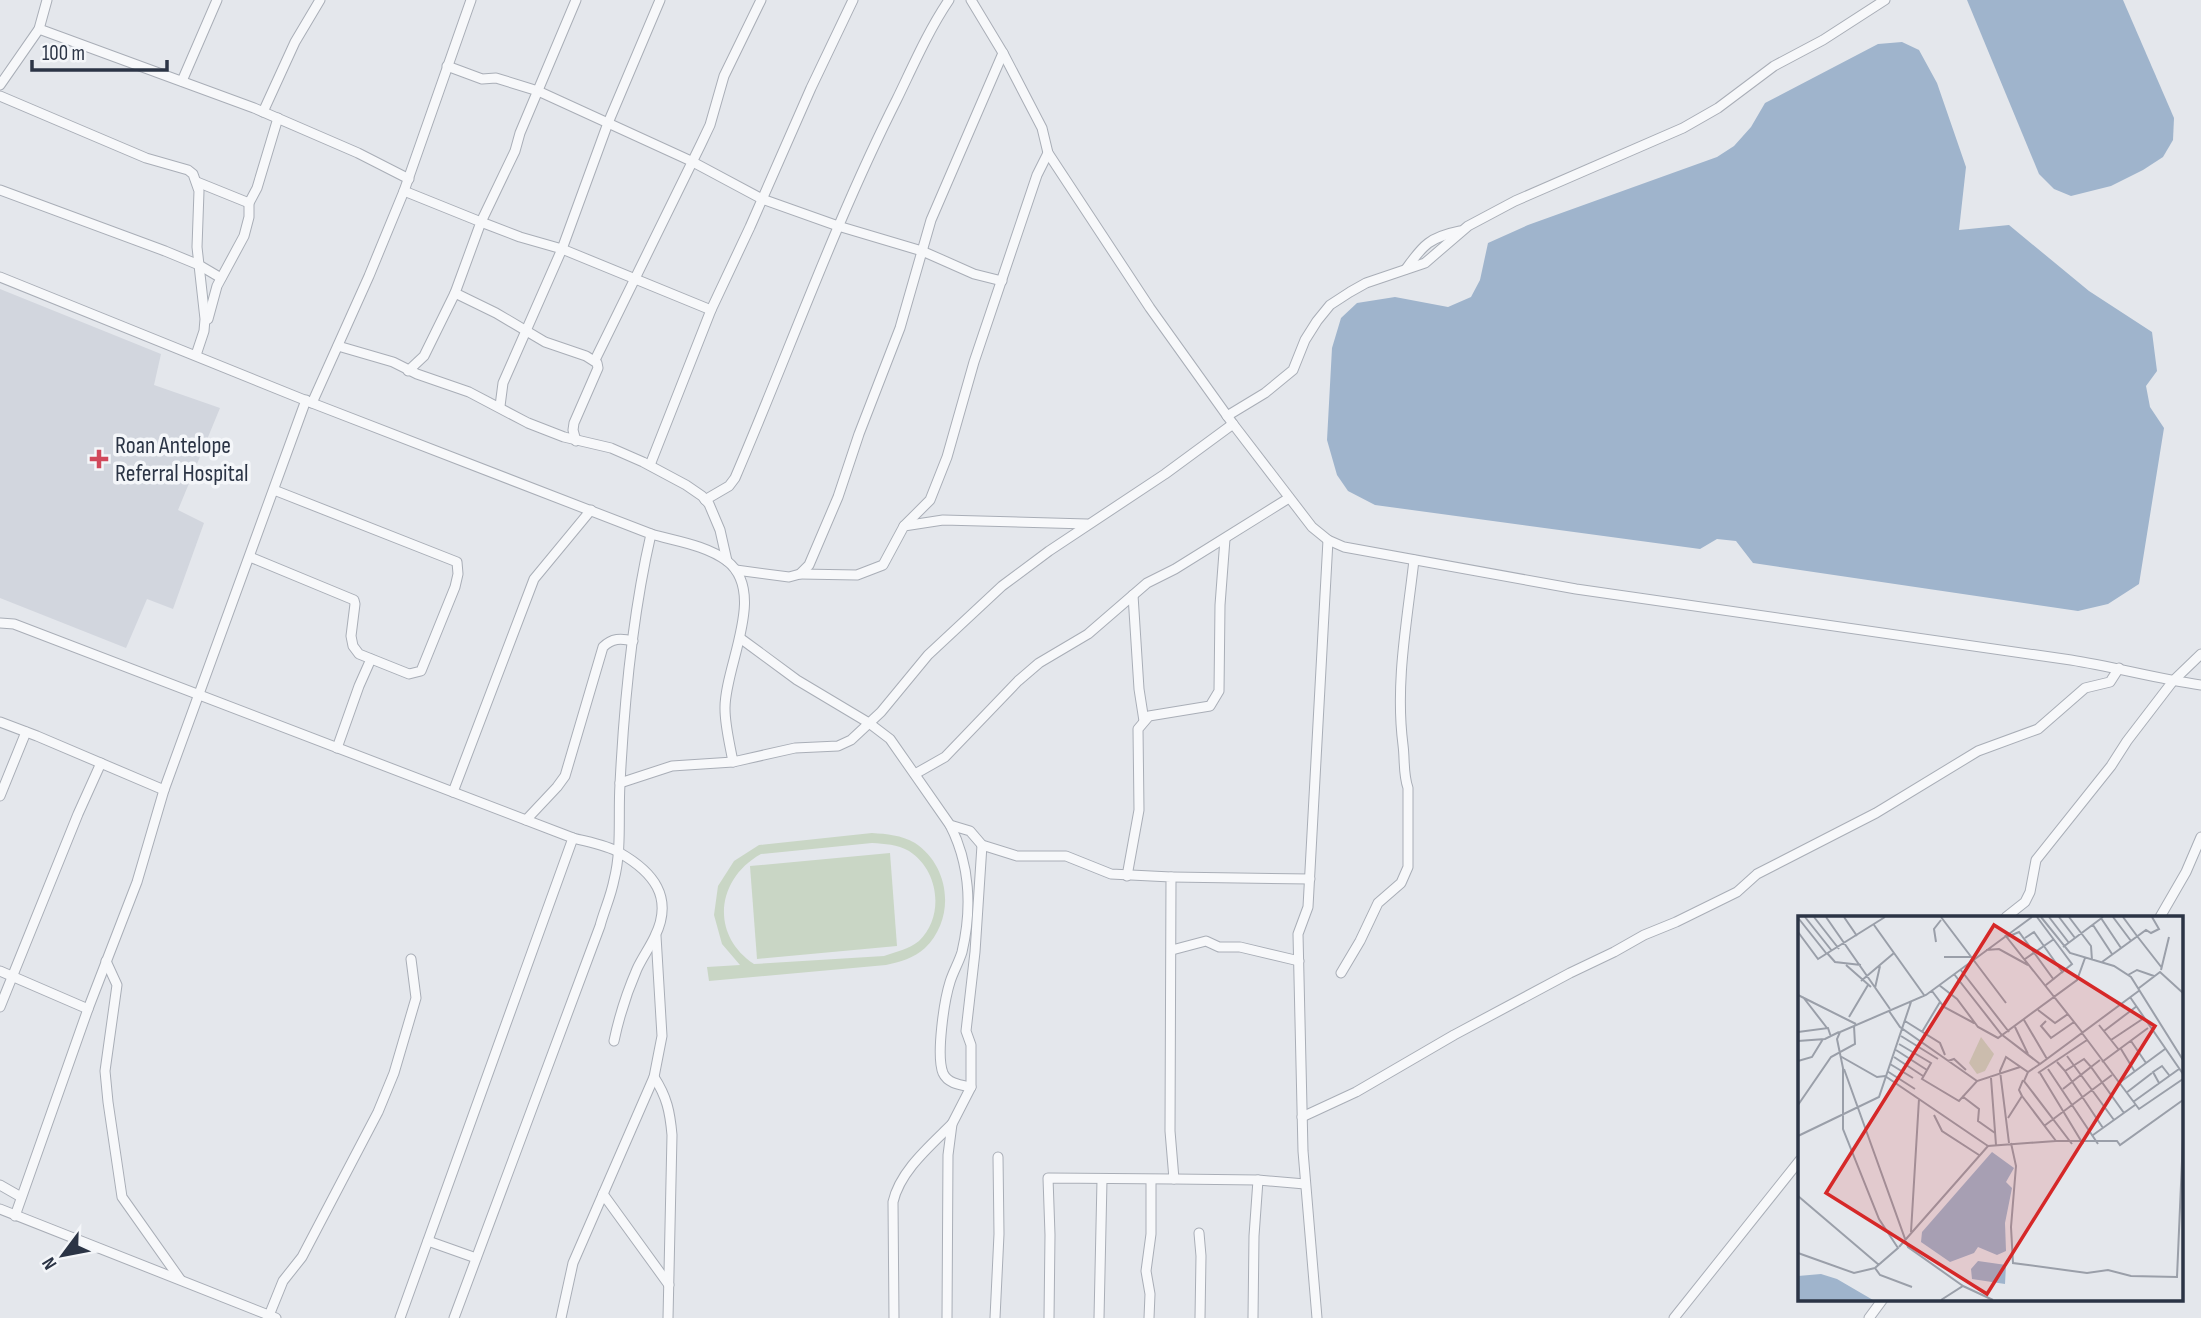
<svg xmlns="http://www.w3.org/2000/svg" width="2201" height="1318" font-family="'Sofia Sans Condensed',sans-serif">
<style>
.built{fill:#d2d6de}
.green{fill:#c9d6c5;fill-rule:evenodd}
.water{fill:#9fb4cc}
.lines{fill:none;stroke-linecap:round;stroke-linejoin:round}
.street-casing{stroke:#a9aeb7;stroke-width:11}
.street{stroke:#f7f8fa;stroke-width:9}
.poi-dot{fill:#d1495b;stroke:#f4f6f9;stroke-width:2.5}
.labels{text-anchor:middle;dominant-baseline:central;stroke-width:7;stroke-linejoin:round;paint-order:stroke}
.poi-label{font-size:24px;fill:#2b3445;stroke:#f4f6f9;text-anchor:start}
.inset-road{fill:none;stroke:#9a9fa9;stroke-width:2}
.view{fill:#d62828;fill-opacity:0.15;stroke:#d62828;stroke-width:3.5}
.inset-edge{fill:none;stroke:#2b3445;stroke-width:3.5}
</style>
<rect width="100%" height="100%" fill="#e4e7ec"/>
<!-- built -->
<path class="built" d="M0,289L161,354L154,385L220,408L178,510L204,523L173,609L147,599L126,648L0,598Z"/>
<!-- green -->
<g class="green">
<path d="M872,833C887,834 901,835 915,843C950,866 956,918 925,948C914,958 900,962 886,965L709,981L707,967L740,965L722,944L714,915L718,886L734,861L759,845ZM872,843C885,844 897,844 909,851C939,870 945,916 919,941C909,949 896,952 884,956L754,964C710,935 716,879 761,854Z"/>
<path d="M890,853L897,946L757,959L750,866Z"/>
</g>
<!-- water -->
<g class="water">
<path d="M1967,0H2123L2174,118L2173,140L2163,157L2143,170L2111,186L2071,196L2054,189L2039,174Z"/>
<path d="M1902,42L1919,50L1937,83L1966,167L1959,230L2009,225L2089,291L2152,332L2157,371L2146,386L2150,407L2164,428L2139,584L2108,604L2078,611L1753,563L1736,541L1717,539L1700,549L1375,505L1348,491L1337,475L1327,440L1332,348L1341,318L1357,303L1395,297L1448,307L1471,297L1480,280L1488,243L1528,225L1717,157L1734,146L1751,127L1765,103L1878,44Z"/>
</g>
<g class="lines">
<!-- street casing -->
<g class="street-casing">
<g id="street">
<path d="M576,0L520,133L515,151L481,222L520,237L562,249L711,310"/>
<path d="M971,0L1003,53L1042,128L1048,153L1150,308L1233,424L1312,527L1328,540L1344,547L1576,589L2071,660C2115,667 2157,679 2201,685"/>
<path d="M39,29L254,108L358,153L409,179"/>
<path d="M447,66L482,79L496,78L538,91L691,161L762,199L838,226L922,251L974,274L1002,281"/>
<path d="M182,81L217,0"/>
<path d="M0,85L39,29L47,0"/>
<path d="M0,96L146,158L188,170L193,174L199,191L197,247L205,319L204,331L196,355"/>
<path d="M263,112L295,42L320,0"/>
<path d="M197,182L249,203"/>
<path d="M0,190L165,251L199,265L221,278"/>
<path d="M404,191L481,222L455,293L496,313L545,342L586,356L597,363L598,368L574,423L573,430L576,441"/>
<path d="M1406,269C1423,245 1430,237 1460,231"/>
<path d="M0,277L312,403L651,534C633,612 624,704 620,784C618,815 622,849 614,880C611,896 604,911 600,926L454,1318"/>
<path d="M208,319L217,286L244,236L249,217V203L257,188L278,118"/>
<path d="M338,346L393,362L417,374L469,392L528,423L564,437L611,448L643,462L686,485L702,496L709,504L720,530L727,561"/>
<path d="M595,360L701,144L710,125L724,76L761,0"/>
<path d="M408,371L424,356L455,293"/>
<path d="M312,403L369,276L404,191L471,0"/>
<path d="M500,406L503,383L562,249L608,123L660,0"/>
<path d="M1227,416L1265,393L1293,370L1305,340L1317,321L1330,305L1350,292L1366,283L1425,263L1468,226L1515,201L1683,128L1718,108L1774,66L1823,40L1885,0"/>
<path d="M650,465L711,310L750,227L811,88L853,0"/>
<path d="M705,500L729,486L735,478C789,352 835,222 897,99C913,66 928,31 949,0"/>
<path d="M904,526L930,500L947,457L974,362L1037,175L1048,153"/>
<path d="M651,534C675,541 706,545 727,561C768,593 724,667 725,709C725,726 730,745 733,762L795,748L838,746L851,740L881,712L928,655L1002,586L1049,551L1165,474L1233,424"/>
<path d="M250,557L354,600L355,604L351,636L353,646L359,654L409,674L421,671L455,587L458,574L457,562L274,490"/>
<path d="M736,570L789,577L800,574L809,565L838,497L859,434L900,328L931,220L1003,53"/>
<path d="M800,574L857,575L883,565L904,526L943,520L1087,524"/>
<path d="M1133,595L1139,689L1144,721"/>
<path d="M0,623L14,624L573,838C588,842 607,845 620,853C653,872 674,897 655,936C650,947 642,958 637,969C627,992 619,1017 614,1041"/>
<path d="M740,638L797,680L869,723L890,739L950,825L970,831L982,845L1017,856H1066L1111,874L1171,877L1170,1131L1174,1179L1048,1178L1050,1235L1049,1318"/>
<path d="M0,722L37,736L164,790"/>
<path d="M337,748L359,686L371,659"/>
<path d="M915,774L945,757L1018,681L1039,663L1088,634L1147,583L1175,569L1289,498"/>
<path d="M620,783L672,766L733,762"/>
<path d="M453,792L534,579L591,510"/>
<path d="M0,796L26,732"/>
<path d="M526,820L557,787L565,776L603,647C612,638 621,638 633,641"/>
<path d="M950,825C970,864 972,909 962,952C959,962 953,972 950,982C944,1001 936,1056 943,1073C948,1084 961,1085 971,1087"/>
<path d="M1127,876L1139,810L1138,729L1149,716L1210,706L1219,691L1220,605L1225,539"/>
<path d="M1171,877L1310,879"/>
<path d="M2006,917L2025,902L2030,892L2036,860L2111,766L2127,741L2173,681L2201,654"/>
<path d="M2160,917L2186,872L2201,837"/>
<path d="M1172,950L1206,941L1219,947H1240L1299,961"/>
<path d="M106,961L117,985L105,1071L108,1102L122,1197L180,1279"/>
<path d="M0,971L88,1009"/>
<path d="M1341,973L1360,941L1378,903L1401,883L1408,867V788C1403,774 1405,760 1403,745C1395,683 1407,622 1414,560"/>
<path d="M0,1007L78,814L101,763"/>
<path d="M654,1077C667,1097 670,1112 672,1135L668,1318"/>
<path d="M1302,1117L1356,1092L1454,1035L1570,973L1614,952L1644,935L1676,922L1737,892L1757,874L1876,813L1978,751L2038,729L2085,688L2110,682L2119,668"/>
<path d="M1174,1179L1258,1180L1305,1184"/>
<path d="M0,1185L21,1197"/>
<path d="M603,1194L669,1285"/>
<path d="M0,1209L276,1318"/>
<path d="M15,1216L88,1009L137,882L164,790L306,400"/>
<path d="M1199,1233L1201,1256L1200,1318"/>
<path d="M428,1241L476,1258"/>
<path d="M268,1318L283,1281L302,1257L378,1112L394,1073L416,998L411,959"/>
<path d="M400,1318L573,838"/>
<path d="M561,1318L573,1263L654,1077L662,1036L656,936"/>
<path d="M894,1318L893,1202C900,1171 930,1146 952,1124"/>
<path d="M947,1318L948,1155L952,1124L971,1087V1045L966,1031L975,952L982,845"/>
<path d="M995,1318L999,1234L998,1157"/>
<path d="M1099,1318L1102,1180"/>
<path d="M1149,1318L1150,1294L1146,1271L1151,1234V1180"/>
<path d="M1253,1318L1254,1236L1258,1180"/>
<path d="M1317,1318L1303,1151L1298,934L1308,907L1328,540"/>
<path d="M1674,1318L1800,1160"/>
<path d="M1869,1318L1883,1299"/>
</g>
</g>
<!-- street -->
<use href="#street" class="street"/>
</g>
<!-- markers -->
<path class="poi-dot" d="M95.5 448.5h7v7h7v7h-7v7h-7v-7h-7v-7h7z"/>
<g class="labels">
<!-- poi labels -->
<g class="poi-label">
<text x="115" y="445">Roan Antelope<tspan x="115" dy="28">Referral Hospital</tspan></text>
</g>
</g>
<!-- overview -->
<g transform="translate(1798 916)">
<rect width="385" height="385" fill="#e4e7ec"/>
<path d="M183,121L196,138L187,155L179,158L171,147Z" fill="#c9d6c5"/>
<path d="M194,236L216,252L208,266L214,272L207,307L208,335L199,339L180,331L176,337L152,346L123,326L124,316ZM180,345L208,349L207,368L174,363L173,353ZM23,358L39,363L75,384H0V360Z" fill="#9fb4cc"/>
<path class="inset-road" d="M7,1L34,35M16,1L41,33M28,1L92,93M46,1L59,20M143,1L208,87M239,1L274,48L248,69M243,1L272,37L316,50L333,61L385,144M251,1L271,27M261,1L277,22M271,1L293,30L294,44M315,1L333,25M325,1L339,20M303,2L323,32M1,3L28,37M76,9L126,79M295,9L314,38M0,16L20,43L87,1M207,19L284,116M339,20L364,52M209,21L221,16L256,64M227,22L236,16L265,57M138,26L136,13L143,4M265,31L305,1M188,34L201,33L230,49M29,37L37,46L63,49M146,41H174M227,43L256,23M304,46L348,14L353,17L361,13L354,1M48,49L73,71M162,53L211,116M363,54L371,21M156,58L203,118L242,148L342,74M330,59L339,54L356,60M63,65L96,37M141,69L159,83L180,111L200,122L279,64L287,42M77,72L82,50M341,72L362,56L385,77M134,75L146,91L176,107M0,79L58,108M5,81L29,112M332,81L385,158M240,94L257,107L270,98M91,95L102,111L179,165M51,101L70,69M226,104L249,143M107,105L142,127L147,139M248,105L243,110L253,122L276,106M301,109L321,134M217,111L230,138M306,115L339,90M0,116L30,112L33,121M124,116L142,86M284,117L341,193L385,163M103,120L140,143M313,124L346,102M0,125L27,123L41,116M333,125L348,147M101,128L133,147L124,163L161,185L179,165L222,151M323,133L337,156M98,134L129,154M42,140L79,161L87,160L190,230M269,140L316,204M96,141L125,160M0,145L14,141L25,123M150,145L156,143L168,154M259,146L267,155L286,143L293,151L302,144M304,146L350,112M92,148L115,162M46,153L110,331L165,370M250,153L300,228M89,155L117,173M267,155L305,212M230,156L226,165L274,228M240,157L289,124M242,157L285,228M193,162L198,229M321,167L367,133M361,167L355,156L364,150L371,159M265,173L293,151L326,197M328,177L354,157M164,180L181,193L180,205L197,217M224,180L258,225M335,186L381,153M0,189L33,141L57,128L56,110M136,199L144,215L181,239M210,202L224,180L221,174L225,164M246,210L314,159M295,219L337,189M0,220L81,181L113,86M211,227L202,155L208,141L230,156L242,148M213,227L218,250L213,311L215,347L289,357L310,354L333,360L379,361L385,222M0,280L81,349M113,316L121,183M101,331L190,230L258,225H319L322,229L385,184M0,337L56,357L77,352M114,371L82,359L77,352L100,332L81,303L45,213V152L39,123L42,116L128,79L234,1M143,384L165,370L195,384"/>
<path class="view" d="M196,9L357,110L189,378L28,277Z"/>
<rect width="385" height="385" class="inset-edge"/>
</g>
<!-- north arrow -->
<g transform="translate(63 1255) rotate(238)" stroke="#f4f6f9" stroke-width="5" paint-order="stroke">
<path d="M0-5L12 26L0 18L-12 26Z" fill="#2b3445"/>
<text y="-10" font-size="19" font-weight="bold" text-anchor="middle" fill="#2b3445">N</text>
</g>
<!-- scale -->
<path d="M32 60v10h135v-10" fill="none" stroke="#2b3445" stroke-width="3.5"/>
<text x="42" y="60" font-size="21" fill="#2b3445" stroke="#f4f6f9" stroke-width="5" paint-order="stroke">100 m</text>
</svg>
